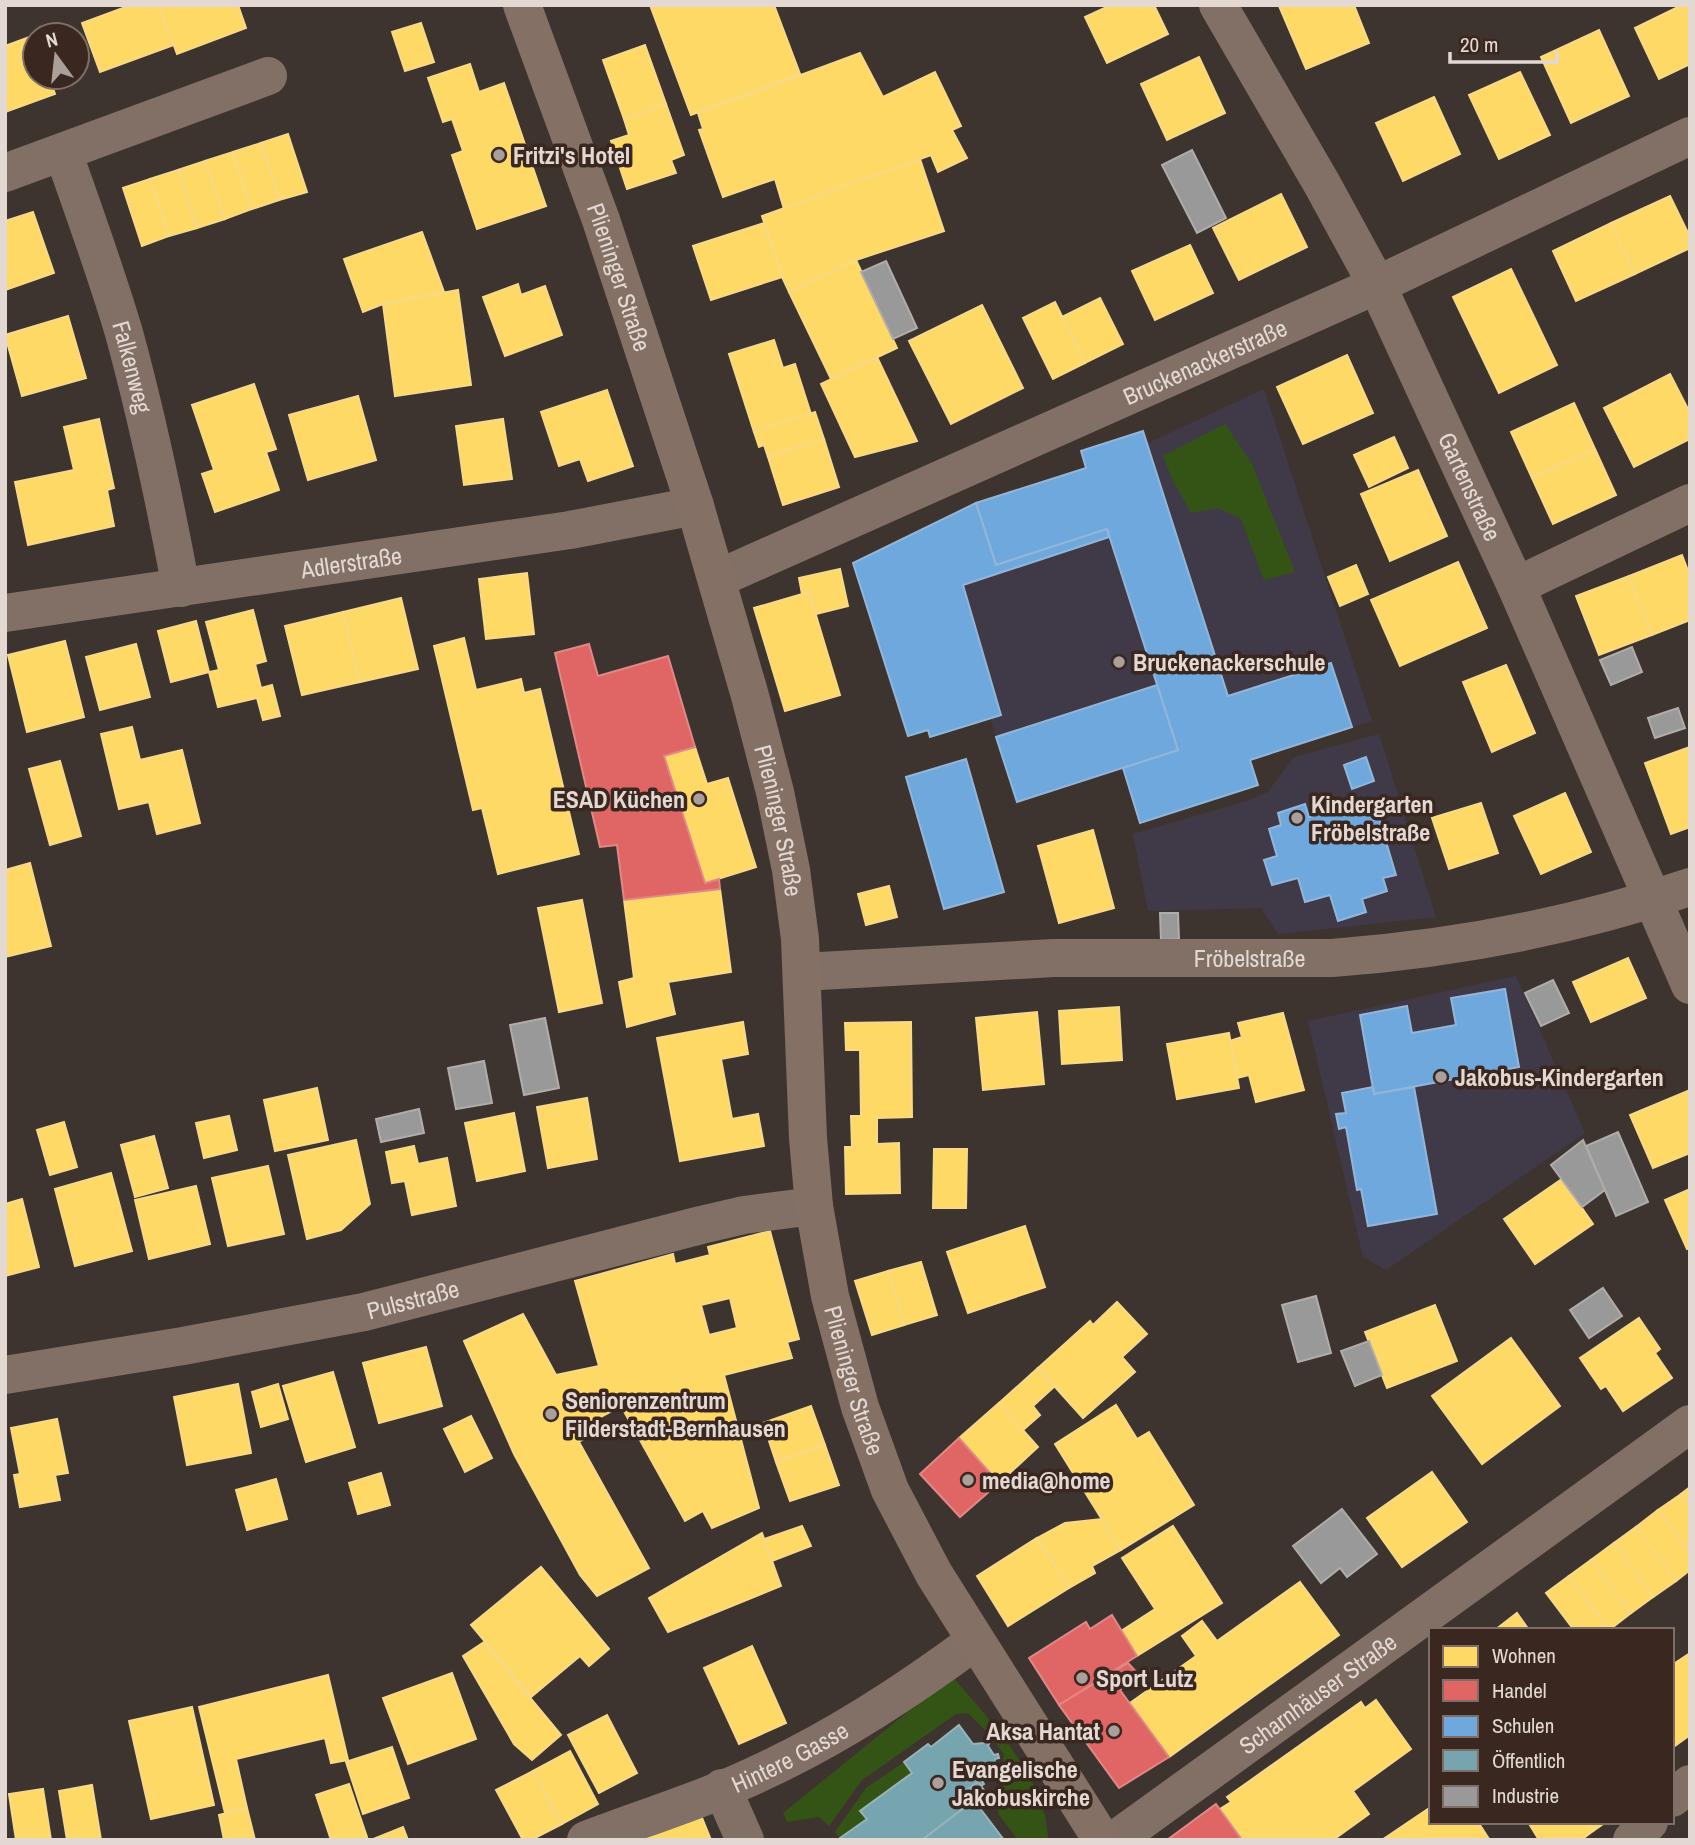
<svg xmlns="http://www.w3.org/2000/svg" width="1695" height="1845" font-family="'Archivo Narrow',sans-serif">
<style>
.education{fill:#403a48}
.green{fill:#345416}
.homes{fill:#ffd966;stroke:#f7d987;stroke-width:2;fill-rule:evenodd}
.shops{fill:#e06666;stroke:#e18887;stroke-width:2}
.schools{fill:#6fa8dc;stroke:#92b6d9;stroke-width:2}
.public{fill:#76a5af;stroke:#97b4ba;stroke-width:2}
.industry{fill:#999;stroke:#b0acaa;stroke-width:2}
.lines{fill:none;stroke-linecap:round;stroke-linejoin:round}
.minor{stroke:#827066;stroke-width:38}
.secondary{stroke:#857066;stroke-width:38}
.poi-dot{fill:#aa9f9a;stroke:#3a271f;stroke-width:2.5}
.labels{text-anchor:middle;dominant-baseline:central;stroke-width:7;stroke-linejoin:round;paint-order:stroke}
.poi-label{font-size:24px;font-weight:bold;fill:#e4d8d3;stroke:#3a271f;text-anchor:start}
.street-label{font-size:24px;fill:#e4d8d3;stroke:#3a271f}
</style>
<rect width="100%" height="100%" fill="#3e342f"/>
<!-- education -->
<g class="education">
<path d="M1264,389L1372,721L1250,760L1258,785L1140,823L1123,768L1017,802L990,718L930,737L927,730L908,736L853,563L976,503L1086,468L1081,451L1143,431L1148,443Z"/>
<path d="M1379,734L1436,917L1278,934L1261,908L1148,911L1133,834L1247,801L1268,792L1294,757Z"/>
<path d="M1516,976L1585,1133L1386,1270L1363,1257L1308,1021Z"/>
</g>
<!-- green -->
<g class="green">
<path d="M1225,424L1252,464L1295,572L1264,580L1241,519L1219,508L1191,513L1173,481L1163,456Z"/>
<path d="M952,1676C989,1720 1047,1778 1048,1840H1018L999,1815L997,1807L1004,1754L987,1732L968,1713L956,1714L862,1780L829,1826L819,1817L787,1822L783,1813Z"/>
<path d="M904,1762L912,1773L861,1811L867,1819L840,1838L835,1832L866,1788Z"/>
</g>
<!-- homes -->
<g class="homes">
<path d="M131,5H159L174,45L100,72L82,23Z"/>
<path d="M159,5H238L246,28L177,54Z"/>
<path d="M650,5H774L800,74L691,115Z"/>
<path d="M1111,5H1154L1168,34L1107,63L1085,17Z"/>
<path d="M1354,5L1369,43L1306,69L1279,6Z"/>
<path d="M1682,5H1690V64L1659,79L1635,28Z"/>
<path d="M421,23L434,62L405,71L392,32Z"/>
<path d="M1599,30L1629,96L1571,123L1541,57Z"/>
<path d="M35,35V77H49L55,94L5,112V46Z"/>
<path d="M645,45L666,104L624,119L603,60Z"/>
<path d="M860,53L883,97L935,72L961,126L952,130L967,158L938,172L931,155L784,209L775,179L723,197L699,130L703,129L698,113Z"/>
<path d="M1199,57L1225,113L1167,140L1141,84Z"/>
<path d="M470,64L479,92L504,83L546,206L477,229L452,155L463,151L452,119L443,122L428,78Z"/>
<path d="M1520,72L1550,135L1499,159L1469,95Z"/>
<path d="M1434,97L1460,154L1403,181L1376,123Z"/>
<path d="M666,104L684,155L671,160L676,173L627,189L611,141L629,135L624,119Z"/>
<path d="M288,134L307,192L279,200L261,143Z"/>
<path d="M261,143L279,200L252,209L233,152Z"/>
<path d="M233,152L252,209L225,219L205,161Z"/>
<path d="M920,159L944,231L856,260L789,292L782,277L762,216Z"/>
<path d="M205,161L225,219L197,228L178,170Z"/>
<path d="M178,170L197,228L169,236L150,179Z"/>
<path d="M150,179L169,236L142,246L123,188Z"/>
<path d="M1281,194L1307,247L1239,280L1213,228Z"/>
<path d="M1670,196L1690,237V248L1635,274L1611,223Z"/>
<path d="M33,212L54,273L5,290V221Z"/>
<path d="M764,223L782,277L711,300L693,246Z"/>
<path d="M1611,223L1635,274L1576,301L1553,251Z"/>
<path d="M422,232L444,292L383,304L363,312L344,259Z"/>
<path d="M1190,245L1213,293L1155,320L1132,271Z"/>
<path d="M856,260L897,348L831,379L789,292Z"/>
<path d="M1511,269L1557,365L1499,393L1453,297Z"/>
<path d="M518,284L521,295L545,286L562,335L505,356L483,297Z"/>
<path d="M458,290L471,385L395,396L383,304Z"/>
<path d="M1100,298L1123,344L1085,363L1062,317Z"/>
<path d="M1055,302L1085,363L1053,379L1023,318Z"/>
<path d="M982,305L1023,388L951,424L909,341Z"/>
<path d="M68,316L86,378L22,396L5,335Z"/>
<path d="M774,340L783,368L795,364L811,414L754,432L729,354Z"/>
<path d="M1347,355L1373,413L1303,444L1277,387Z"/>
<path d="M877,357L917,441L855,457L821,384Z"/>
<path d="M1670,374L1690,413V439L1634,467L1604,408Z"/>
<path d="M254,384L276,449L266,452L279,490L215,512L202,474L214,470L192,405Z"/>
<path d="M607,390L633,466L588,481L580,459L559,466L541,412Z"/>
<path d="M358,396L376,460L308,480L289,415Z"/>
<path d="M1574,403L1595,449L1532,478L1511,432Z"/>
<path d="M815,412L824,439L768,457L764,445L759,447L754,432Z"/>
<path d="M99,419L114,488L107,490L114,526L28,545L15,482L74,470L64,427Z"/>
<path d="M503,419L512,479L464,485L456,426Z"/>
<path d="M1394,437L1408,468L1369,487L1354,455Z"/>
<path d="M824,439L839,487L783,505L768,457Z"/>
<path d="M1595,449L1616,495L1553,524L1532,478Z"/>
<path d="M1418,470L1447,536L1390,561L1361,494Z"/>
<path d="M1682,555L1690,576V620L1652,635L1629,576Z"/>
<path d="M1458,562L1487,628L1400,666L1371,600Z"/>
<path d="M1356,565L1368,594L1340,606L1328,577Z"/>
<path d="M840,569L848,606L816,614L809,592L802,594L799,578Z"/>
<path d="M527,573L534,634L486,639L479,579Z"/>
<path d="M1629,576L1652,635L1599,655L1576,596Z"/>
<path d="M809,592L840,695L785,711L754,608Z"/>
<path d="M401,598L418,669L360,682L343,612Z"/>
<path d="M253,610L266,661L255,664L261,688L272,685L280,716L263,720L257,698L218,707L209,672L219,670L206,622Z"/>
<path d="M343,612L360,682L302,695L285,626Z"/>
<path d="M196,621L209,672L171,682L158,631Z"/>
<path d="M464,638L476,690L521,679L524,693L540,689L579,854L498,874L482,808L473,810L434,646Z"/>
<path d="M65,641L84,717L27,732L8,655Z"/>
<path d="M136,644L150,697L100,710L86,657Z"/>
<path d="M1506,665L1535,733L1492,752L1463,682Z"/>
<path d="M132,727L140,760L182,750L200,823L157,834L149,802L119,809L101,734Z"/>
<path d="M695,747L707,784L728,778L756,867L705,883L664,756Z"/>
<path d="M1690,747V827L1671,834L1645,763Z"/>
<path d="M60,761L81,836L50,845L29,769Z"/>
<path d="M1565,793L1591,852L1541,874L1514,816Z"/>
<path d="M1481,803L1498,853L1449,869L1432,818Z"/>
<path d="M1093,830L1114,908L1059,923L1038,846Z"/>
<path d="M30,863L51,946L5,957V870Z"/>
<path d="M889,886L897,917L866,925L858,894Z"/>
<path d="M720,889L731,972L668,982L675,1014L627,1027L619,982L634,978L624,900Z"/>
<path d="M582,900L602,1003L559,1012L538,908Z"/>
<path d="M1628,958L1646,998L1591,1022L1573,982Z"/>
<path d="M1119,1007L1122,1060L1062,1064L1059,1011Z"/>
<path d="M1037,1012L1044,1084L983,1090L976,1018Z"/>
<path d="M1283,1013L1304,1090L1256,1102L1249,1075L1237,1078L1230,1041L1242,1037L1238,1023Z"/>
<path d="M743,1022L748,1054L721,1059L732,1119L758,1114L764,1146L680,1161L657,1038Z"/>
<path d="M911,1022L912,1117L877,1118V1144L899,1143L900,1193L846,1194L845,1147H852L851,1116H861L860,1050H846L845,1023Z"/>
<path d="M1229,1033L1239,1088L1177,1099L1167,1044Z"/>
<path d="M317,1088L328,1140L275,1151L264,1100Z"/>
<path d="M1690,1090V1153L1653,1168L1630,1115Z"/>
<path d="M587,1098L597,1159L548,1168L537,1107Z"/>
<path d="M514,1113L525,1171L477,1181L465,1123Z"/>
<path d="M229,1116L237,1150L204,1158L196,1123Z"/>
<path d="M64,1122L77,1167L50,1175L37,1130Z"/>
<path d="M154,1136L168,1188L135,1197L121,1145Z"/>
<path d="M356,1140L370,1204L341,1230L307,1239L288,1155Z"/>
<path d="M414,1146L418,1164L447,1158L456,1206L412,1215L405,1181L392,1183L386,1152Z"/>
<path d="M934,1149H967L966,1208H933Z"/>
<path d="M268,1166L284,1234L228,1246L212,1178Z"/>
<path d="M111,1173L132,1251L75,1266L55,1189Z"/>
<path d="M1562,1179L1593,1224L1535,1264L1504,1219Z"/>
<path d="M196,1186L210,1244L149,1259L135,1200Z"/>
<path d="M1690,1189V1248L1687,1249L1665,1200Z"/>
<path d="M22,1199L39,1267L5,1276V1204Z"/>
<path d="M1025,1226L1045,1287L968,1313L947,1252Z"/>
<path d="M770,1231L799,1339L787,1342L792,1358L724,1375L759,1508L712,1528L703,1511L685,1521L621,1406L582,1427L587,1437L579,1442L649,1568L597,1596L580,1575L514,1454L464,1341L523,1314L556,1375L599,1366L575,1281L673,1254L675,1264L710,1255L708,1247ZM730,1298L737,1328L709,1335L701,1305Z"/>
<path d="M921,1262L937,1315L904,1325L888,1271Z"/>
<path d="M888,1271L904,1325L872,1335L855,1281Z"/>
<path d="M1117,1302L1147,1334L1122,1357L1135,1372L1083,1418L1038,1368L1090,1321L1093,1325Z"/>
<path d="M1435,1305L1457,1361L1387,1388L1365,1332Z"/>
<path d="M1639,1318L1660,1349L1655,1353L1672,1378L1623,1411L1606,1386L1601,1389L1580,1358Z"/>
<path d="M1511,1338L1560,1406L1482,1464L1432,1396Z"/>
<path d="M426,1347L442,1406L379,1423L363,1363Z"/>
<path d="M1038,1368L1055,1386L1033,1406L1040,1415L1023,1430L999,1403Z"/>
<path d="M333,1372L355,1447L306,1462L283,1386Z"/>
<path d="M238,1384L251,1453L187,1465L174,1397Z"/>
<path d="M278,1384L288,1419L261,1427L252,1392Z"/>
<path d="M999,1403L1038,1447L999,1483L959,1438Z"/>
<path d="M1116,1405L1137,1439L1149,1432L1194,1505L1121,1550L1055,1444Z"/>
<path d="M811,1406L825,1445L776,1462L763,1423Z"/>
<path d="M471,1416L492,1458L465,1472L444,1429Z"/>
<path d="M57,1419L68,1473L55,1475L60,1500L20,1507L14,1475L20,1474L11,1428Z"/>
<path d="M825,1445L839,1485L790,1501L776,1462Z"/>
<path d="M1432,1472L1467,1522L1402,1567L1367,1518Z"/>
<path d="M381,1473L390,1505L358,1514L349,1483Z"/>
<path d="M276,1479L287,1519L247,1530L236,1490Z"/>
<path d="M1690,1487V1506L1681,1494Z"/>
<path d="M1681,1494L1690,1506V1553L1658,1510Z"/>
<path d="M1658,1510L1690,1553V1570L1676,1581L1636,1527Z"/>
<path d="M1102,1519L1121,1550L1092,1566L1095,1573L1069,1588L1037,1538L1065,1523Z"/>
<path d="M802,1526L811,1546L772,1561L764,1539Z"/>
<path d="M1173,1526L1222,1603L1137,1656L1121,1631L1155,1609L1122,1558Z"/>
<path d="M1636,1527L1676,1581L1653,1597L1614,1543Z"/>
<path d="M762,1533L781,1586L668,1632L649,1598Z"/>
<path d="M1037,1538L1069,1588L1008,1626L977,1576Z"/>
<path d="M1614,1543L1653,1597L1631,1613L1591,1560Z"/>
<path d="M1591,1560L1631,1613L1609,1630L1569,1576Z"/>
<path d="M541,1567L609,1649L589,1666L580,1656L531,1697L471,1625Z"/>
<path d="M1569,1576L1609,1630H1574L1546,1593Z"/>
<path d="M1300,1582L1339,1635L1169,1757L1130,1703L1196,1656L1182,1636L1202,1621L1217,1641Z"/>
<path d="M1517,1613L1529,1630H1495Z"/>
<path d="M484,1642L561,1735L532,1760L514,1744L463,1656Z"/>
<path d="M752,1646L786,1723L739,1744L704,1668Z"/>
<path d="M1690,1653V1735L1672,1748V1665Z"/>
<path d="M452,1673L476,1739L408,1764L383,1698Z"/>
<path d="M328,1675L348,1760L331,1763L325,1738L236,1759L247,1808L225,1813L199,1707Z"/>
<path d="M1376,1700L1411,1749L1353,1791L1369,1814L1333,1840H1242L1220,1809L1231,1802L1227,1797L1361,1702L1365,1708Z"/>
<path d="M192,1707L214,1805L151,1819L129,1721Z"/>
<path d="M607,1715L637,1773L599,1793L568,1735Z"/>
<path d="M392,1747L409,1798L363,1814L346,1762Z"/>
<path d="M570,1751L598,1804L562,1824L533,1771Z"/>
<path d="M533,1771L562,1824L531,1840H523L496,1790Z"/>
<path d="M349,1784L367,1837L357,1840H331L316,1795Z"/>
<path d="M92,1785L101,1840H67L59,1791Z"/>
<path d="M43,1789L51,1840H16L9,1794Z"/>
<path d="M1431,1807V1822H1478L1489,1839L1382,1840Z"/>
<path d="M247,1808L255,1840H224L219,1815Z"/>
<path d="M700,1813L711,1840H633Z"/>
<path d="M1528,1822H1587L1593,1831L1581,1840H1539Z"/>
<path d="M1587,1822H1606L1593,1831Z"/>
<path d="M403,1827L408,1840H371Z"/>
</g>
<!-- shops -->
<g class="shops">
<path d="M589,644L598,676L668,656L695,747L664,756L705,883L719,879L720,889L624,900L617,845L600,847L555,653Z"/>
<path d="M959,1438L999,1483L960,1517L920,1474Z"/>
<path d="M1112,1615L1137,1656L1059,1705L1029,1658L1086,1622L1090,1629Z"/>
<path d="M1128,1663L1139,1675L1120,1690L1169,1757L1119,1788L1059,1705Z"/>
<path d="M1216,1804L1242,1840H1167Z"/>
</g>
<!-- schools -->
<g class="schools">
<path d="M1143,431L1228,696L1331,663L1352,727L1250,760L1258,785L1140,823L1123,768L1178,750L1107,529L996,565L976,503L1086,468L1081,451Z"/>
<path d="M976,503L996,565L1107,529L1109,537L963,585L1001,715L930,737L928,730L908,736L853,563Z"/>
<path d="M1157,685L1178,750L1017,802L996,737Z"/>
<path d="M1366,757L1374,781L1352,789L1344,765Z"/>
<path d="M966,759L1004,892L944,909L906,777Z"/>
<path d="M1373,798L1396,875L1383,878L1387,891L1362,899L1366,912L1338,921L1330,895L1305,902L1298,878L1272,885L1264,860L1277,856L1269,829L1281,825L1278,813L1305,804L1309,817Z"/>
<path d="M1505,989L1519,1067L1374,1094L1360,1015L1407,1006L1412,1033L1456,1025L1451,998Z"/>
<path d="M1373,1087L1374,1094L1414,1087L1437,1214L1368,1226L1361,1189L1357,1190L1346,1127L1339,1129L1336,1114L1346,1113L1342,1093Z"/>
</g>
<!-- public -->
<g class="public">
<path d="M959,1725L973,1744L984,1743L986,1740L990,1742L988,1746L994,1755L998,1754L999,1758L995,1759L993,1770L996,1772L994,1775L990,1773L981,1779L984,1784L981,1786L978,1782L966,1791L973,1801L922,1840H841L840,1838L867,1819L860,1811L912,1773L904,1762L928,1744L931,1747Z"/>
<path d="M978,1782L987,1794L976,1803L1004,1840H922L973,1801L966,1791Z"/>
</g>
<!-- industry -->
<g class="industry">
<path d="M1192,150L1226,218L1197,233L1162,165Z"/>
<path d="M886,261L917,328L893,339L861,272Z"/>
<path d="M1632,647L1642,672L1611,685L1600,660Z"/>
<path d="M1678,708L1685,728L1655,738L1648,718Z"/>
<path d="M1160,913H1178L1179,939L1161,940Z"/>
<path d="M1553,980L1569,1013L1541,1026L1525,993Z"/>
<path d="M545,1018L559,1088L524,1095L510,1025Z"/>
<path d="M484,1061L492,1103L456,1109L448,1068Z"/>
<path d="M419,1109L424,1133L381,1142L376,1119Z"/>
<path d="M1618,1132L1648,1202L1616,1216L1586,1146Z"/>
<path d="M1583,1140L1605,1190L1582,1207L1551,1165Z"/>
<path d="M1603,1288L1622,1316L1589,1338L1570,1310Z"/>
<path d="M1316,1296L1331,1353L1298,1362L1282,1305Z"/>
<path d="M1369,1341L1382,1375L1355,1386L1341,1351Z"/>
<path d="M1342,1509L1377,1554L1347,1577L1340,1568L1321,1583L1293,1546Z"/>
</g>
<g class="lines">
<!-- minor -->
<g class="minor">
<path id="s1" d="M1218,5L1322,184L1377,285L1516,586L1690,985"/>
<path id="s2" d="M63,152C84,212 106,272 124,333C147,417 165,502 181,588"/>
<path d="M5,173L268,76"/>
<path id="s3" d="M717,579L1377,285L1690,136"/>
<path d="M1516,586L1690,503"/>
<path id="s4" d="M5,613L570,530L695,506"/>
<path id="s5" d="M802,972L1054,958H1332C1452,949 1575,926 1690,887"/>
<path id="s6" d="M5,1375L183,1346L364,1312L701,1225L744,1215L814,1206"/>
<path d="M722,1788L745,1840"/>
<path d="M1672,1798L1690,1784"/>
<path id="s7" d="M586,1840C646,1817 709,1798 766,1770C841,1735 909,1690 975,1641"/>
<path id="s8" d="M1115,1840L1690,1424"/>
<path d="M1632,1840L1649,1822"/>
</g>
<!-- secondary -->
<path class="secondary" id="s9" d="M522,5L601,220L695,506L750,696L775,792L791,870L800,939L808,1138L814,1206L830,1296L860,1407L890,1490L934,1574L1102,1840"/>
</g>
<!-- markers -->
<g class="poi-dot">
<circle cx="499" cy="155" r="7"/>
<circle cx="1119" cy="662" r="7"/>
<circle cx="699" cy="799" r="7"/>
<circle cx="1297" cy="818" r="7"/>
<circle cx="1441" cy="1077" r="7"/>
<circle cx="551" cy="1414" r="7"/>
<circle cx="968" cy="1480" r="7"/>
<circle cx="1082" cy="1678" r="7"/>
<circle cx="1114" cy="1731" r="7"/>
<circle cx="938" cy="1783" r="7"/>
</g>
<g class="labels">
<!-- poi labels -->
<g class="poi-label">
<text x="513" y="155">Fritzi's Hotel</text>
<text x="1133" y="662">Bruckenackerschule</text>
<text x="685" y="799" text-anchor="end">ESAD Küchen</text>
<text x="1311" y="804">Kindergarten<tspan x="1311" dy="28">Fröbelstraße</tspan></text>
<text x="1455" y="1077">Jakobus-Kindergarten</text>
<text x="565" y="1400">Seniorenzentrum<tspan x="565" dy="28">Filderstadt-Bernhausen</tspan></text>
<text x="982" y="1480">media@home</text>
<text x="1096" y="1678">Sport Lutz</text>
<text x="1100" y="1731" text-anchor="end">Aksa Hantat</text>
<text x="952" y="1769">Evangelische<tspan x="952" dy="28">Jakobuskirche</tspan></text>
</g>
<!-- street labels -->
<g class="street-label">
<text stroke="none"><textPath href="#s9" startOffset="289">Plieninger Straße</textPath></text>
<text stroke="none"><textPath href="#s3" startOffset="534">Bruckenackerstraße</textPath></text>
<text stroke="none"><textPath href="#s2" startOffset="226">Falkenweg</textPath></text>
<text stroke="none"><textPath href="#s1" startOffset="544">Gartenstraße</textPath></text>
<text stroke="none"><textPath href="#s4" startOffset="350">Adlerstraße</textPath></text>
<text stroke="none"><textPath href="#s9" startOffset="856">Plieninger Straße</textPath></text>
<text stroke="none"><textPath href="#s5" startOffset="448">Fröbelstraße</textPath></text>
<text stroke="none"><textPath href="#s6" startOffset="415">Pulsstraße</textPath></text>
<text stroke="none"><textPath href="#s9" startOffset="1423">Plieninger Straße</textPath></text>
<text stroke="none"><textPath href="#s8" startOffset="250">Scharnhäuser Straße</textPath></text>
<text stroke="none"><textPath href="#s7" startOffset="220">Hintere Gasse</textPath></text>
</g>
</g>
<!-- border -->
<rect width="1695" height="1845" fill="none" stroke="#e4d8d3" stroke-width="14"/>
<!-- legend -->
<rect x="1429" y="1628" width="245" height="196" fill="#3a271f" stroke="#7e6e67" stroke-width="2"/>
<rect x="1443" y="1646" width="35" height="21" fill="#ffd966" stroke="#7e6e67" stroke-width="2"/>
<text x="1492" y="1663" font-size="21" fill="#e4d8d3">Wohnen</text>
<rect x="1443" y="1680" width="35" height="21" fill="#e06666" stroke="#7e6e67" stroke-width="2"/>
<text x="1492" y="1698" font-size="21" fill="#e4d8d3">Handel</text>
<rect x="1443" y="1716" width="35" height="21" fill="#6fa8dc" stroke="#7e6e67" stroke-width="2"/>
<text x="1492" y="1733" font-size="21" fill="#e4d8d3">Schulen</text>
<rect x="1443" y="1750" width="35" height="21" fill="#76a5af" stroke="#7e6e67" stroke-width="2"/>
<text x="1492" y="1768" font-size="21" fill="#e4d8d3">Öffentlich</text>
<rect x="1443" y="1786" width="35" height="21" fill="#999999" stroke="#7e6e67" stroke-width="2"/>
<text x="1492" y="1803" font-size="21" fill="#e4d8d3">Industrie</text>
<!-- north arrow -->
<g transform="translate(56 56) rotate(345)"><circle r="33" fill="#3a271f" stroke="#7e6e67" stroke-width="2"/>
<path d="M0-5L12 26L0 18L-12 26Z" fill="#aa9f9a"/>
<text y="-10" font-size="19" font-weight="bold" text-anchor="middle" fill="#e4d8d3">N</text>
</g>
<!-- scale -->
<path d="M1450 52v10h107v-10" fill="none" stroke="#e4d8d3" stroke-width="3.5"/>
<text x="1460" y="52" font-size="21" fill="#e4d8d3" stroke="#3a271f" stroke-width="5" paint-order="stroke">20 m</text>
</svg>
